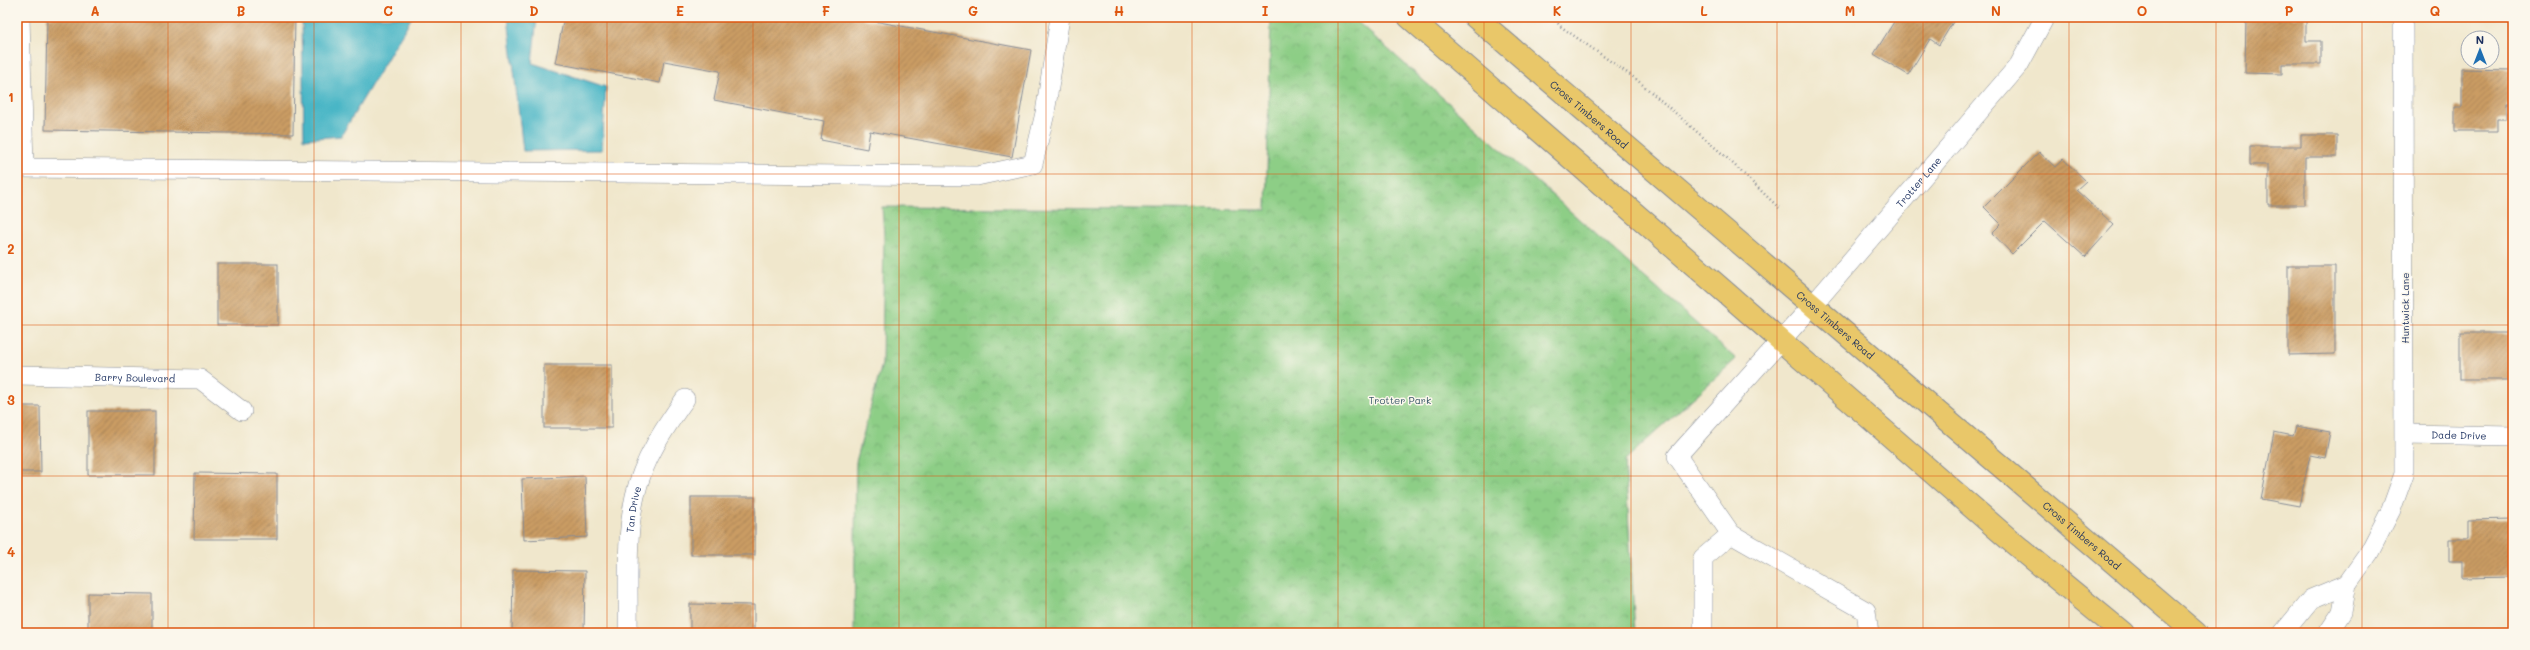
<svg xmlns="http://www.w3.org/2000/svg" width="2530" height="650" font-family="Mali,sans-serif">
<style>
.park{fill:url(#park-crowns);stroke:#547e72}
.water{fill:#4ab6c6;stroke:#327292}
.building{fill:url(#building-hatch)}
.lines{fill:none;stroke-linecap:round;stroke-linejoin:round}
.minor-casing{stroke:#868b95;stroke-width:20}
.major-casing{stroke:#868b95;stroke-width:24}
.path{stroke:#868b95;stroke-width:2.5;stroke-dasharray:1 3;stroke-linecap:butt}
.minor{stroke:#fff;stroke-width:19}
.major{stroke:#e9c769;stroke-width:22}
.grid{fill:none;stroke:#de5710;stroke-width:1;stroke-opacity:0.55}
.labels{text-anchor:middle;dominant-baseline:central;stroke-width:3;stroke-linejoin:round;paint-order:stroke}
.street-label{font-size:10px;fill:#1b2f5e;stroke:#fbf7ec}
.park-label{font-size:10px;fill:#385768;stroke:#fbf7ec}
.neatline{fill:none;stroke:#de5710;stroke-width:1.5}
.grid-label{font-size:13px;text-anchor:middle;font-weight:bold;fill:#de5710}
</style>
<defs>
<pattern id="park-crowns" width="20" height="18" patternUnits="userSpaceOnUse"><rect width="20" height="18" fill="#8dce86"/><path d="M2 6a3 3 0 1 1 6 0M12 15a3 3 0 1 1 6 0" fill="none" stroke="#79b176"/></pattern>
<pattern id="building-hatch" width="6" height="6" patternUnits="userSpaceOnUse"><rect width="6" height="6" fill="#ca9c63"/><path d="M-1 1l2-2M0 6l6-6M5 7l2-2" fill="none" stroke="#a38055"/></pattern>
</defs>
<rect width="100%" height="100%" fill="#fbf7ec"/>
<filter id="ink" filterUnits="userSpaceOnUse"><feTurbulence type="fractalNoise" baseFrequency=".025" numOctaves="2"/><feDisplacementMap in="SourceGraphic" scale="8" xChannelSelector="R" yChannelSelector="G"/><feConvolveMatrix kernelMatrix="1 2 1 2 8 2 1 2 1" color-interpolation-filters="sRGB"/></filter>
<filter id="wash" filterUnits="userSpaceOnUse"><feTurbulence type="fractalNoise" baseFrequency=".012" numOctaves="4" result="noise"/><feDisplacementMap in="SourceGraphic" scale="16" xChannelSelector="R" yChannelSelector="G"/><feGaussianBlur stdDeviation="0.9" result="paint"/><feColorMatrix in="noise" values="0 0 0 0 0 0 0 0 0 0 0 0 0 0 0 0 0 1.4 0 .05"/><feComposite in="paint" operator="in"/></filter>
<g filter="url(#wash)">
<rect width="100%" height="100%" fill="#f0e7cc"/>
<!-- park -->
<path class="park" d="M1271,17H1352L1736,359L1625,460L1635,633H854L856,462L882,364L884,235L882,207L1266,210Z"/>
<!-- water -->
<g class="water">
<path d="M302,17H412L341,136L304,139Z"/>
<path d="M508,17H537L532,63L606,87L602,150L523,151Z"/>
</g>
<g id="blocks">
<!-- building -->
<g class="building">
<path d="M47,17H295L293,134L45,130Z"/>
<path d="M564,17H852L1031,50L1012,157L870,131L867,149L821,140L824,121L714,100L720,71L664,61L660,83L555,63Z"/>
<path d="M1897,17H1956L1939,45L1930,39L1908,75L1874,54Z"/>
<path d="M2246,17H2306V41H2321V64H2282V74L2245,73Z"/>
<path d="M2462,69L2513,70V103H2507V119H2497V131H2455V107H2462Z"/>
<path d="M2301,135H2337V157H2305V205H2268V165H2250V146H2301Z"/>
<path d="M2039,152L2055,167L2063,159L2086,181L2076,190L2114,225L2085,257L2045,221L2012,254L1992,233L2001,224L1984,207Z"/>
<rect x="217" y="264" width="61" height="61"/>
<path d="M2288,266H2335V354L2288,355Z"/>
<rect x="2460" y="333" width="53" height="47"/>
<rect x="544" y="365" width="68" height="63"/>
<path d="M17,406H40L41,472H17Z"/>
<rect x="88" y="411" width="67" height="64"/>
<path d="M2296,426L2330,432L2325,458L2310,455L2299,506L2261,499L2274,432L2293,436Z"/>
<path d="M195,473L277,474V539H194Z"/>
<path d="M585,476L587,537L524,540L522,479Z"/>
<rect x="691" y="497" width="64" height="58"/>
<path d="M2513,519V577L2462,578V561H2449V539H2468V520Z"/>
<path d="M513,570L585,571L584,633H512Z"/>
<path d="M88,593L152,594V633H88Z"/>
<path d="M690,604L754,605V633H690Z"/>
</g>
</g>
</g>
<g filter="url(#ink)">
<use href="#blocks" fill-opacity="0" stroke="#868b95" stroke-width="1"/>
<g class="lines">
<!-- minor casing -->
<g class="minor-casing">
<g id="minor">
<path d="M20,17L24,167"/>
<path d="M17,168L977,176L1033,164L1045,113L1060,17"/>
<path id="s1" d="M17,375L200,379L242,411"/>
<path id="s2" d="M2405,434L2513,436"/>
<path d="M1731,534L1866,611L1869,633"/>
<path id="s3" d="M628,633C629,588 625,540 635,496C643,460 664,429 685,399"/>
<path id="s4" d="M1703,633V558L1731,534L1677,456L1813,305L2019,65L2045,17"/>
<path d="M2283,633L2311,599L2347,584"/>
<path d="M2328,633L2342,612L2347,584L2369,553L2391,510L2404,474L2403,17"/>
</g>
</g>
<!-- major casing -->
<g class="major-casing">
<g id="major">
<path d="M1409,17L2011,541L2123,633"/>
<path id="s5" d="M1475,17L2196,633"/>
</g>
</g>
<!-- path -->
<path class="path" d="M1553,17L1560,26L1636,79L1726,157L1779,208"/>
<!-- minor -->
<use href="#minor" class="minor"/>
<!-- major -->
<use href="#major" class="major"/>
</g>
</g>
<!-- grid -->
<path class="grid" d="M168,17V633M314,17V633M461,17V633M607,17V633M753,17V633M899,17V633M1046,17V633M1192,17V633M1338,17V633M1484,17V633M1631,17V633M1777,17V633M1923,17V633M2069,17V633M2216,17V633M2362,17V633M17,174H2513M17,325H2513M17,476H2513"/>
<g class="labels">
<!-- street labels -->
<g class="street-label">
<text stroke="none"><textPath href="#s5" startOffset="150">Cross Timbers Road</textPath></text>
<text stroke="none"><textPath href="#s4" startOffset="572">Trotter Lane</textPath></text>
<text transform="translate(2405 308) rotate(-90)">Huntwick Lane</text>
<text stroke="none"><textPath href="#s5" startOffset="474">Cross Timbers Road</textPath></text>
<text stroke="none"><textPath href="#s1" startOffset="118">Barry Boulevard</textPath></text>
<text stroke="none"><textPath href="#s2" startOffset="54">Dade Drive</textPath></text>
<text stroke="none"><textPath href="#s3" startOffset="124">Tan Drive</textPath></text>
<text stroke="none"><textPath href="#s5" startOffset="798">Cross Timbers Road</textPath></text>
</g>
<!-- park labels -->
<g class="park-label">
<text x="1400" y="400">Trotter Park</text>
</g>
</g>
<!-- margin -->
<rect width="2530" height="650" fill="none" stroke="#fbf7ec" stroke-width="44"/>
<!-- north arrow -->
<g transform="translate(2480 50)"><circle r="19" fill="#fbf7ec" stroke="#a1a7b3"/>
<path d="M0-3L7 15L0 10L-7 15Z" fill="#1f6fb2"/>
<text y="-6" font-size="11" font-weight="bold" text-anchor="middle" fill="#1b2f5e">N</text>
</g>
<rect x="22" y="22" width="2486" height="606" class="neatline"/>
<g class="grid-label">
<text x="95" y="16">A</text>
<text x="241" y="16">B</text>
<text x="388" y="16">C</text>
<text x="534" y="16">D</text>
<text x="680" y="16">E</text>
<text x="826" y="16">F</text>
<text x="973" y="16">G</text>
<text x="1119" y="16">H</text>
<text x="1265" y="16">I</text>
<text x="1411" y="16">J</text>
<text x="1557" y="16">K</text>
<text x="1704" y="16">L</text>
<text x="1850" y="16">M</text>
<text x="1996" y="16">N</text>
<text x="2142" y="16">O</text>
<text x="2289" y="16">P</text>
<text x="2435" y="16">Q</text>
<text x="11" y="102">1</text>
<text x="11" y="254">2</text>
<text x="11" y="405">3</text>
<text x="11" y="557">4</text>
</g>
</svg>
